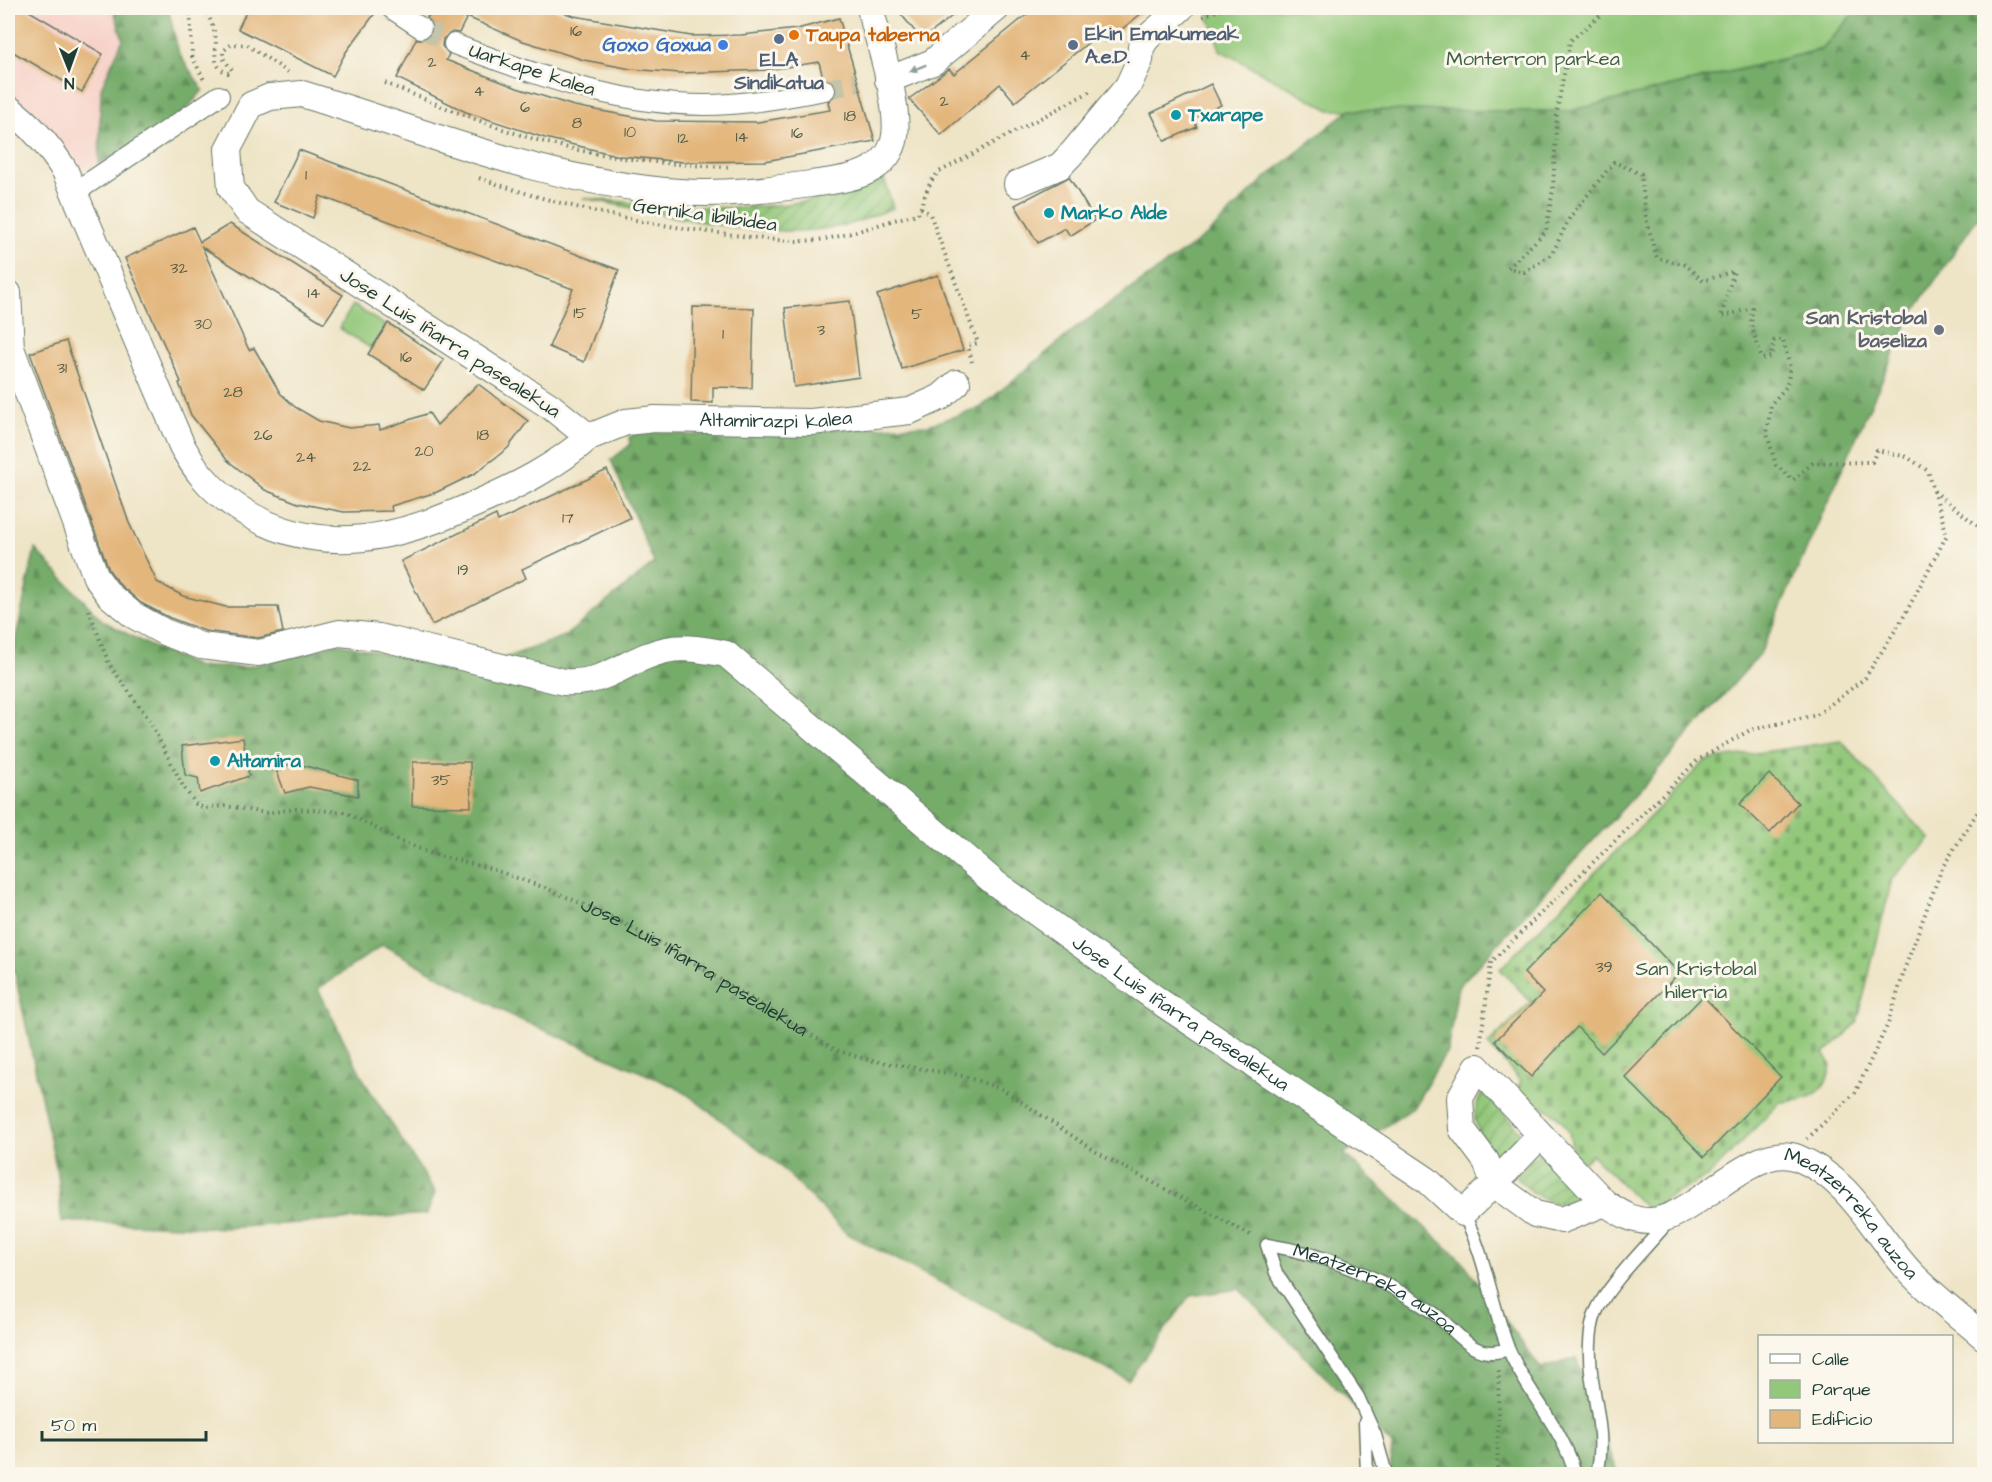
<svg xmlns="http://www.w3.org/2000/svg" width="1992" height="1482" font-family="'Architects Daughter',sans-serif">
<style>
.built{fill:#f7d1c8}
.green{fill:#93c87a;stroke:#598257;stroke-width:1.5}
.forest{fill:url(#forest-firs);stroke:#4a744f;stroke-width:1.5}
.cemetery{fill:url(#cemetery-stones);stroke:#598257;stroke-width:1.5}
.garden{fill:url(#garden-furrows);stroke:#598257;stroke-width:1.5}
.building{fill:#e3b67c;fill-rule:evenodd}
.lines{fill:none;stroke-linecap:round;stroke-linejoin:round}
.pedestrian-tunnel{stroke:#c5c3a9;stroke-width:20;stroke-dasharray:20 10;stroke-linecap:butt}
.service-casing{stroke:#677767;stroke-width:15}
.pedestrian-casing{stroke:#677767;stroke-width:22}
.minor-casing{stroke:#677767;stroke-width:28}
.path{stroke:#677767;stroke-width:4;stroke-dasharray:1.5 4.5;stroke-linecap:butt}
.service{stroke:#fff;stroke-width:12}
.pedestrian{stroke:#fff;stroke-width:20}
.minor{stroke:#fff;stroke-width:26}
.oneway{fill:#8f9e9a}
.food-dot{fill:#e8710a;stroke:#fbf7ec;stroke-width:2}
.service-dot{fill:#5c6f8a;stroke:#fbf7ec;stroke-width:2}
.shop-dot{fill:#3f7fe0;stroke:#fbf7ec;stroke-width:2}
.culture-dot{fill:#0f9aa8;stroke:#fbf7ec;stroke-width:2}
.worship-dot{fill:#6b7280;stroke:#fbf7ec;stroke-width:2}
.labels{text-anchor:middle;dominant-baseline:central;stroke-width:6;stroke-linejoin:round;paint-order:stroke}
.number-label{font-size:16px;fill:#505b46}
.service-label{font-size:20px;font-weight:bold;fill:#4e5e75;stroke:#fbf7ec;text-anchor:start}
.food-label{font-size:20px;font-weight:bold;fill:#c56008;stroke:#fbf7ec;text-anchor:start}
.shop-label{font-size:20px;font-weight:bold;fill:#366cbe;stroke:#fbf7ec;text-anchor:end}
.park-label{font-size:20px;fill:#3c6046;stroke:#fbf7ec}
.street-label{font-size:20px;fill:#1f3d34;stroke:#fbf7ec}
.culture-label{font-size:20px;font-weight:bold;fill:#0d838f;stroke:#fbf7ec;text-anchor:start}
.worship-label{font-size:20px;font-weight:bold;fill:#5b616d;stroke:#fbf7ec;text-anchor:end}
</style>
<defs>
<pattern id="forest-firs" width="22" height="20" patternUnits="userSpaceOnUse" patternTransform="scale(1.5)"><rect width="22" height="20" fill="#76ac6a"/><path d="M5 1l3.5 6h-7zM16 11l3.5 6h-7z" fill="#608d58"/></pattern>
<pattern id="cemetery-stones" width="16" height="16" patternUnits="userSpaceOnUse" patternTransform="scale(1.5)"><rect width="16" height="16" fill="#93c87a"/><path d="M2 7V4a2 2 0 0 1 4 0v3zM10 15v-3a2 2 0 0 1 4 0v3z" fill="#77a465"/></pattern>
<pattern id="garden-furrows" width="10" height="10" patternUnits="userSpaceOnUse" patternTransform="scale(1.5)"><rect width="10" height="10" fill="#93c87a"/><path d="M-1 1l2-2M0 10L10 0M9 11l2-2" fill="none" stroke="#77a465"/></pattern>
</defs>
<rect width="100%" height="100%" fill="#fbf7ec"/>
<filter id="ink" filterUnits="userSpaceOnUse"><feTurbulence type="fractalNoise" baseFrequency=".0167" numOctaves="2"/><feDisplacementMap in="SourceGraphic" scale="12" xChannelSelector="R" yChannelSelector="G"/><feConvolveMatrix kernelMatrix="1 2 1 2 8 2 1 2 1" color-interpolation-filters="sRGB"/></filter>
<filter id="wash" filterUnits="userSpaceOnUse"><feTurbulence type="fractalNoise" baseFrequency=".008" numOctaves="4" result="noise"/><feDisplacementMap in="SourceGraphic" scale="24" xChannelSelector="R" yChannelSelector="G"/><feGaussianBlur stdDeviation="1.35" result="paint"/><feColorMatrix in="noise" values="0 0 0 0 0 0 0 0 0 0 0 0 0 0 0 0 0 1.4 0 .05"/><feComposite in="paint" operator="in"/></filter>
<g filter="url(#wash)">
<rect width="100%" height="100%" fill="#eee4c6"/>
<!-- built -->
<path class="built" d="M8,8H113L123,39L101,88L99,164L76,171L40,120L8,95Z"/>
<!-- green -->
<g class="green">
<path d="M1209,8H1859L1821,49L1570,111L1330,110L1220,50L1208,14Z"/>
<path d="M353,305L386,326L372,349L339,328Z"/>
</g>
<!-- forest -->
<g class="forest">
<path d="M113,8H168L179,54L203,90L172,126L99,164L101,88L123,39Z"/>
<path d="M1859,8H1984V208L1909,319L1760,654L1637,793L1458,987L1447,1051L1413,1108L1344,1154L1464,1263L1541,1369L1576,1358L1618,1474H1390L1392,1445L1239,1289L1190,1296L1128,1380L847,1234L776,1162L680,1089L512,1016L383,945L318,989L367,1086L435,1192L427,1214L225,1228L61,1221L59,1181L8,941V674L35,549L102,620L148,645L198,667H245L306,654L337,643L469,671L565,636L654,563L611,460L630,445L629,437L644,430L691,435L928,425L980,408L1077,327L1208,234L1264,179L1349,110L1570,111L1821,50Z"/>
</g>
<!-- cemetery -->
<path class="cemetery" d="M1841,741L1930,839L1892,879L1857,1023L1824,1054L1831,1066C1825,1096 1808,1101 1780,1102L1710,1175L1647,1209L1592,1155L1583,1163L1571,1151C1574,1126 1555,1112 1535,1102L1525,1104L1514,1092L1521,1082L1488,1044L1531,1002L1500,969L1706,760Z"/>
<!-- garden -->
<g class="garden">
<path d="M884,178L893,208C879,213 864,220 850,224C769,245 664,213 583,198C680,208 793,220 884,178Z"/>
<path d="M1483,1091L1522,1134L1498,1159C1480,1133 1465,1123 1483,1091Z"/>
<path d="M1541,1151L1581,1196C1554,1214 1534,1195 1515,1176Z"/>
</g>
<g id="blocks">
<!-- building -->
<g class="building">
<path d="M8,8H24L103,54L82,92L8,49Z"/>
<path d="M248,8H379L346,52L333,76L238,29Z"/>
<path d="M434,8H550L574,16L691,36L741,35L797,29L839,18L875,141L765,161L684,162L620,156L545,138L466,112L397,78L416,39H426L431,34L432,23L427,18ZM467,17L520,40L584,60L631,69L680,73L767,70L819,62L823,78L834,82L836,93L828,102L830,110L758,122L656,121L574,106L517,88L446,60L449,54L442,46L443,39L452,32L459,33Z"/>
<path d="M896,8H962L922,40Z"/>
<path d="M1035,8H1148L1106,42L1099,34L1015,102L1000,84L941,135L909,99L949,69L954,74Z"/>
<path d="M1211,84L1221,105L1193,118L1197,127L1165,141L1151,113Z"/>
<path d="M299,150L619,270L584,362L549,347L573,289L320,196L313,218L274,202Z"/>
<path d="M1069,177L1095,220L1070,236L1065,228L1038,243L1015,205Z"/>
<path d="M230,224L343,295L324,323L202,247L249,350L254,348L280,393L295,407L319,421L349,428L379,425L380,430L429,413L437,425L478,384L528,421L508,448L474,474L437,492L391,506L392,511L344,512L298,503L265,490L227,460L191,415L179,383L181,382L125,258L193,227L200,242Z"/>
<path d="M938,275L963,350L902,369L877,295Z"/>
<path d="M850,301L859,377L794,387L785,308Z"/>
<path d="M693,307L754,308L752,388L713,387V403L691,402Z"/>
<path d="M388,323L444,360L424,390L368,354Z"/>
<path d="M66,341L129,523L157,582L183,596L226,607H278L283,632L258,638L205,631L170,618L141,603L120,585L109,570L30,353Z"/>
<path d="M607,470L630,518L522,569L526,578L432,625L401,561L496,515L498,521Z"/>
<path d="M243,738L249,776L200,793L198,778L185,775L182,746Z"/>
<path d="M413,762H470L471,807L412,806Z"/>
<path d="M294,763L358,780V796L309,787L285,793L276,769Z"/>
<path d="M1769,774L1798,803L1770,833L1740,804Z"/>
<path d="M1602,892L1679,973L1602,1053L1577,1027L1531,1077L1495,1041L1543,993L1524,973Z"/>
<path d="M1703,996L1781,1077L1704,1157L1625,1077Z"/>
</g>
</g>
</g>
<g filter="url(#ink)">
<use href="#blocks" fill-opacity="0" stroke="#677767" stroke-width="1.5"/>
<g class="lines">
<!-- pedestrian-tunnel -->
<g class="pedestrian-tunnel">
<path d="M421,28L454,44"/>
<path d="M825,90L857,82"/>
</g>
<!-- service casing -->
<g class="service-casing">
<g id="service">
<path d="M1463,1213C1486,1256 1491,1304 1508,1348C1526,1392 1564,1429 1575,1474"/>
<path d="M1365,1422L1367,1474"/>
<path id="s2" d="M1386,1474L1375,1435L1358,1397L1276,1273L1267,1245C1322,1253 1382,1278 1428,1309C1445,1320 1457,1337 1473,1347C1485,1354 1497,1353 1508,1349"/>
<path d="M1597,1474C1605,1441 1597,1413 1592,1380C1589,1360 1588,1331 1596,1312C1608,1284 1650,1244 1670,1219"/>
</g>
</g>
<!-- pedestrian casing -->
<g class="pedestrian-casing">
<g id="pedestrian">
<path d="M391,8L421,28"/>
<path d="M454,44C542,78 634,111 730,104C762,102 794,96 825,90"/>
<path d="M84,186L219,96"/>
</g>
</g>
<!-- minor casing -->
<g class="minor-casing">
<g id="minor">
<path d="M888,80L933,62L997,8"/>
<path d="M8,108C32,125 49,146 65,171L182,446C188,456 194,467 202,476C215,492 231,504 248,514C324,558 399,538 475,504C517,486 555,467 589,437L550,406L247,211L231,188L228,149L251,105L270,97L302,94C427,132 548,183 679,192C723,195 767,190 811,184C841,180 884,177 894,141C902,111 878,39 870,8"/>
<path d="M1017,184L1060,166L1074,151L1128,86L1140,60L1141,47L1147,38L1181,8"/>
<path id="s3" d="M8,293L11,348L96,577L109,595L133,615L164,632L201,646L259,653L339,633L379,637L564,682C608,685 627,658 666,650C686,646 706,650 726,654L995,883L1159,1001L1427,1180L1463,1213L1494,1184L1535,1214L1562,1220L1605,1203L1477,1067L1460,1098L1462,1129L1486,1161L1494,1184L1540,1136"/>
<path id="s4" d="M589,437L626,422L655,419L811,422L910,411L941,397L957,383"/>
<path id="s5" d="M1605,1203C1619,1212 1633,1222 1651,1221C1696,1218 1753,1140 1798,1158C1852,1180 1874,1234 1912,1274C1934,1297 1960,1316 1984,1337"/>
</g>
</g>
<!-- path -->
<g class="path">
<path d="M190,8L192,56L205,82"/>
<path d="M205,8C209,16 213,26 215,35C218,50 209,66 228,73L232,70L223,58V51L232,44L247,45L288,72"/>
<path d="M617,8V14"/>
<path d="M778,8V9"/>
<path d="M1203,16L1225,8"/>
<path d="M385,83C449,109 515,138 583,151C631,161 679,165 728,167"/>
<path d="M479,178C559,206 641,224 727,234C757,238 787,243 817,240C852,236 884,221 918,214C925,198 927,183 939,172L1093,90"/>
<path d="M921,208L930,214L978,343L968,346L973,366"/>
<path d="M1934,491L1984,531"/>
<path id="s1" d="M89,610L109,664L148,718L184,788L196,804L204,808L226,806L265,813L296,809L345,812L402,842L433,854L492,869L548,889L608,915L662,944L836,1050L868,1060L959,1075L1002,1089L1098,1153L1254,1237"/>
<path d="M1480,1047L1491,962L1698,760L1750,730L1817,715L1865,678L1903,618L1947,535L1928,471L1907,457L1877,450L1872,462L1813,463L1793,480L1776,465L1767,434L1771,404L1787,386L1790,368L1783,339L1774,341L1771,357L1762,359L1751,325L1752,308L1721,317L1734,271L1703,281L1686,265L1657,258L1646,218L1641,174L1614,162L1570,217L1552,254L1524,272L1508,268L1546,231L1553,189L1557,111L1570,41L1609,8"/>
<path d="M1807,1139L1855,1093L1888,1024L1906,965L1942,868L1984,802"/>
<path d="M1497,1474L1499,1368"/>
</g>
<!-- service -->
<use href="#service" class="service"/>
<!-- pedestrian -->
<use href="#pedestrian" class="pedestrian"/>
<!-- minor -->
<use href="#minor" class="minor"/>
</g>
<!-- one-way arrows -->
<defs><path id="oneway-solid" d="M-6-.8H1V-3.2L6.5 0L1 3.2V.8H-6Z" transform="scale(1.5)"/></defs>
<use class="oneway" href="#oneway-solid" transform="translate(918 68) rotate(158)"/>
</g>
<!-- markers -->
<circle class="food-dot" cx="794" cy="35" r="6"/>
<g class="service-dot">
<circle cx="779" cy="39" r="6"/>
<circle cx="1073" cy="45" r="6"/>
</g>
<circle class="shop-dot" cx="723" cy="45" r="6"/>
<g class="culture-dot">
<circle cx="1176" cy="115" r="6"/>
<circle cx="1049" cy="213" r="6"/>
<circle cx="215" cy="761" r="6"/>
</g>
<circle class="worship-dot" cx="1939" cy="330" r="6"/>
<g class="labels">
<!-- number labels -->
<g class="number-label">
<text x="576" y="31">16</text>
<text x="1025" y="55">4</text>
<text x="432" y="62">2</text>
<text x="479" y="91">4</text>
<text x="944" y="101">2</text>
<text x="525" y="107">6</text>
<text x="850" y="116">18</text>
<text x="577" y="123">8</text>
<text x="630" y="132">10</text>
<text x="797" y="133">16</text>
<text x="742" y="137">14</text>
<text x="683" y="138">12</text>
<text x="306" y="175">1</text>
<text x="179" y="268">32</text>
<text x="314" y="293">14</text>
<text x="580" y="313">15</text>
<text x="917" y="314">5</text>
<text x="203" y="324">30</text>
<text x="821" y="330">3</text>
<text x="723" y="334">1</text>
<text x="406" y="357">16</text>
<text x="62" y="368">31</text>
<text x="233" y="392">28</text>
<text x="263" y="435">26</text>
<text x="483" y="435">18</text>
<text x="424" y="451">20</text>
<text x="306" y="457">24</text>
<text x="362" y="466">22</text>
<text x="568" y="518">17</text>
<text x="463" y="570">19</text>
<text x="441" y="780">35</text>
<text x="1604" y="967">39</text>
</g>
<!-- service labels -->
<g class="service-label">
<text x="1085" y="34">Ekin Emakumeak<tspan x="1085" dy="23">A.e.D.</tspan></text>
<text x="779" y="60" text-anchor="middle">ELA<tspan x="779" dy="23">Sindikatua</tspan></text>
</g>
<!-- food labels -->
<g class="food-label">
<text x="806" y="35">Taupa taberna</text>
</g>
<!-- shop labels -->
<g class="shop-label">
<text x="711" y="45">Goxo Goxua</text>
</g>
<!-- park labels -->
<g class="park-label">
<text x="1533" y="59">Monterron parkea</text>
<text x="1696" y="969">San Kristobal<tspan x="1696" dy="23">hilerria</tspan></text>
</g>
<!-- street labels -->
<g class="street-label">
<text transform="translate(532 70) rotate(18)">Uarkape kalea</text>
<text transform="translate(705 215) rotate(8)">Gernika ibilbidea</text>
<text transform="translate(450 343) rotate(33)">Jose Luis Iñarra pasealekua</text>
<text stroke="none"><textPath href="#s4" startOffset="190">Altamirazpi kalea</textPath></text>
<text stroke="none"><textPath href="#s1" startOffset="758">Jose Luis Iñarra pasealekua</textPath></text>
<text stroke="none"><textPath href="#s3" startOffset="1548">Jose Luis Iñarra pasealekua</textPath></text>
<text stroke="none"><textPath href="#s5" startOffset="292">Meatzerreka auzoa</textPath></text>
<text stroke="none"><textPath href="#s2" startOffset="378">Meatzerreka auzoa</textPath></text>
</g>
<!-- culture labels -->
<g class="culture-label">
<text x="1188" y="115">Txarape</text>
<text x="1061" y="213">Marko Alde</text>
<text x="227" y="761">Altamira</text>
</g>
<!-- worship labels -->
<g class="worship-label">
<text x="1927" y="318">San Kristobal<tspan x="1927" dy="23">baseliza</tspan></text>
</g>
</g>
<!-- margin -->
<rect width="1992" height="1482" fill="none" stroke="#fbf7ec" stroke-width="30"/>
<!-- legend -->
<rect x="1758" y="1335" width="195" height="108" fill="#fbf7ec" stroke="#a3ada2" stroke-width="1.5"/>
<rect x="1770" y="1354" width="30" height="9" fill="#ffffff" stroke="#a3ada2" stroke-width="1.5"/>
<text x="1812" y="1365" font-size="18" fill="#1f3d34">Calle</text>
<rect x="1770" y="1380" width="30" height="18" fill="#93c87a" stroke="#a3ada2" stroke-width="1.5"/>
<text x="1812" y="1395" font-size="18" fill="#1f3d34">Parque</text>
<rect x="1770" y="1410" width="30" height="18" fill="#e3b67c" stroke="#a3ada2" stroke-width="1.5"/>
<text x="1812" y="1425" font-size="18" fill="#1f3d34">Edificio</text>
<!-- north arrow -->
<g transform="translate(69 69) rotate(179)" stroke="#fbf7ec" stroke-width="4.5" paint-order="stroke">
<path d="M0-4.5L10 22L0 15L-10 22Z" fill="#1f3d34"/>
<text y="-9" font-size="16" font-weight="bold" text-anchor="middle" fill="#1f3d34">N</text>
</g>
<!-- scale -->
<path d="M42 1431v9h164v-9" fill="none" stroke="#1f3d34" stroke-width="3"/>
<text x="51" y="1431" font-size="18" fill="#1f3d34" stroke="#fbf7ec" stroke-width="4.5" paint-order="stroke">50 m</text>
</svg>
